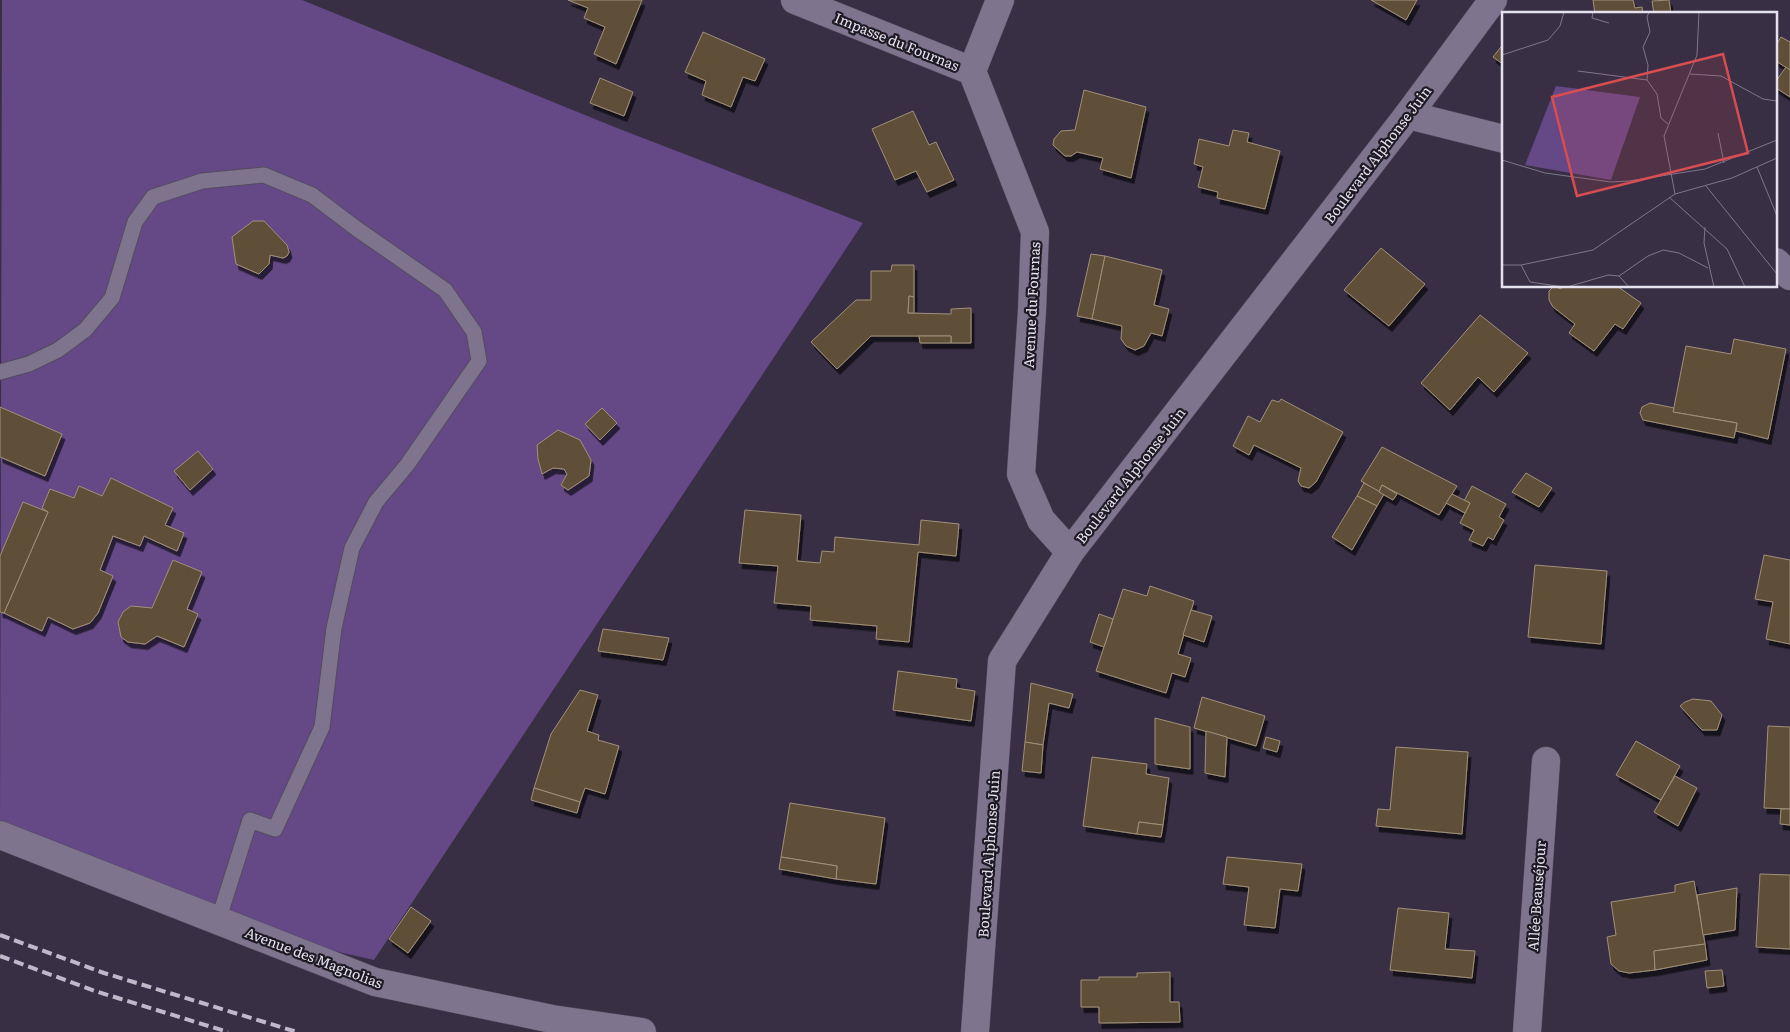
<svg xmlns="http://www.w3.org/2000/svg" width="1790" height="1032" font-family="Literata,serif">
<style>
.green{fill:#654886}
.building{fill:#5e4f38;stroke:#a19078;filter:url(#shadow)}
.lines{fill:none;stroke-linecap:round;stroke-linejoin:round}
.lane-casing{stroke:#534c5e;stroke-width:17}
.street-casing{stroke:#534c5e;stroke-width:29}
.secondary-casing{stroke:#534c5e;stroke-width:29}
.lane{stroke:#7e748d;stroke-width:15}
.street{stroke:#7e748d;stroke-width:28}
.secondary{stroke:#7e748d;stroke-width:28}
.rail{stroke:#beb8c8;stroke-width:4;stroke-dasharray:10 5;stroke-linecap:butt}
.labels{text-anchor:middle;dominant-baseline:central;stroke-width:4.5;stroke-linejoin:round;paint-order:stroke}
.street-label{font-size:14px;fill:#e6e1ef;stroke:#1e1a24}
.inset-road{fill:none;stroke:#7e7689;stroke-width:1}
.view{fill:#d94d50;fill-opacity:0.15;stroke:#d94d50;stroke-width:2.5}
.inset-edge{fill:none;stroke:#e6e1ef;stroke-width:2.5}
</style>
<defs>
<filter id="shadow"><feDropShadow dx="3" dy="5.5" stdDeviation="0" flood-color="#0009"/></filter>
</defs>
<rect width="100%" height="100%" fill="#392f45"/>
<!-- green -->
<path class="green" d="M2,0H302L617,128L863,223L374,960L308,945L0,826Z"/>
<!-- building -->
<g class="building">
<path d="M568,0H642L616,64L594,54L605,27L584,18L588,8Z"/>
<path d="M1371,0H1417L1406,20Z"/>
<path d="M1593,0H1633L1635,8L1642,7L1643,14H1595Z"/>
<path d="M1669,0L1671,14H1654L1652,1Z"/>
<path d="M703,32L765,59L755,81L743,77L731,107L702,95L706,81L685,72Z"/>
<path d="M1781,37L1790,42V70L1776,61V45Z"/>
<path d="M1504,43V65L1493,57Z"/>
<path d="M1786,67L1790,70V97L1776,88V81Z"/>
<path d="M600,78L633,92L624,116L590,103Z"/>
<path d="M1084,90L1146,107L1131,178L1100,169L1103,158L1077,152L1071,156H1065L1053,145L1054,139L1061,131L1075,130Z"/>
<path d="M913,111L929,145L936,142L954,180L927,192L916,171L895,180L872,129Z"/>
<path d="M1233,130L1249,133L1247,142L1280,151L1265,209L1217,198L1218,192L1198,187L1203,167L1194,164L1199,139L1229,146Z"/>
<path d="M253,221H264L287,245L289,252L287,256L283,258L270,255L269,264L259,274L236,264L232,237Z"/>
<path d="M1381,248L1425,284L1389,326L1344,290Z"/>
<path d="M1091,254L1105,256L1092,319L1077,316Z"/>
<path d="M1105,256L1162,270L1154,305L1169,309L1162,336L1151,333L1144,346L1135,350L1126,346L1121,339L1122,326L1092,319Z"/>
<path d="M892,265H914V297L909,296L908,313L951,314V309L971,308V343H951V336H871L837,369L811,342L856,300H871V271H891Z"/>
<path d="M1554,286L1561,289L1563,286H1617L1641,303L1623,329L1615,324L1594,351L1569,333L1575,324L1553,307L1549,300V291Z"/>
<path d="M909,296L914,297V313H908Z"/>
<path d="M1480,315L1528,353L1494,392L1478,377L1450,410L1421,383Z"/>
<path d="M919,336H951V343H920Z"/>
<path d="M1734,339L1786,349L1768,439L1736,431L1737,423L1673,412L1686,346L1731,354Z"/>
<path d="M1281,399L1343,432L1316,482L1309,488L1301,486L1298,481L1301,468L1254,445L1249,455L1233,446L1248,416L1260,422L1272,400L1279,402Z"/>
<path d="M1650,403L1674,408L1673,412L1737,423L1734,438L1643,420L1640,413L1642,407Z"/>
<path d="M0,407L62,434L45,476L0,457Z"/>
<path d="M602,408L617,423L600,440L585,424Z"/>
<path d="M558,430L580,440L591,460L589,476L568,490L561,485L567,474L564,469L553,468L542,474L538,459L537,445Z"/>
<path d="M1382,447L1457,486L1439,515L1382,485L1379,492L1361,481Z"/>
<path d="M198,451L213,469L190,490L174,471Z"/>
<path d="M1526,473L1552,488L1539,507L1512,492Z"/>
<path d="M111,478L173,508L165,525L184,533L177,551L144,536L140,546L113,536L100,570L113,576L98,613L90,623L73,629L48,617L42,631L4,613L48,512L42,508L50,489L74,498L79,486L102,496Z"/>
<path d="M1364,483L1384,494L1377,506L1357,496Z"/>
<path d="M1382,485L1397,494L1393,500L1379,492Z"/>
<path d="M1472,486L1506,504L1499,517L1504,520L1493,540L1488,537L1483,546L1469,540L1474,530L1460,523L1470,503L1464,501Z"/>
<path d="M1452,494L1470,503L1465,513L1446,503Z"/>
<path d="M1357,496L1377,506L1352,550L1332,537Z"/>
<path d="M23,502L48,512L4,613L0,612V556Z"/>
<path d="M745,510L801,515L797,561L820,563L822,551L834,552L835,537L919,545L921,520L959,524L956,556L918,552L909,642L876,639L877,626L810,620L811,606L774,603L778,566L739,563Z"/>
<path d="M1764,555L1790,560V644L1766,639L1773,602L1755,599Z"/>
<path d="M173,560L202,572L187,609L198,614L184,647L157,636L145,644L128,642L121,637L118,622L123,612L131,606L152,608Z"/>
<path d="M1535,565L1607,571L1601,644L1528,637Z"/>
<path d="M1150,586L1194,601L1178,654L1191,658L1185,677L1172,673L1166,693L1096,671L1123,589L1147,596Z"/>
<path d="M1191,610L1212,616L1204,642L1183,635Z"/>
<path d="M1099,614L1113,619L1104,647L1090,642Z"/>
<path d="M603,629L669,638L663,660L598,651Z"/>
<path d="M898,671L957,679L956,688L975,691L971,721L893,710Z"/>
<path d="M1031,683L1073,694L1069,708L1049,703L1043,745L1025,742Z"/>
<path d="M580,690L598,695L587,731L599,735L598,740L619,746L605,794L585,788L580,802L534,788L551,734Z"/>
<path d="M1202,697L1265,716L1256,746L1194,728Z"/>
<path d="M1693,699L1711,701L1722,715L1717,730H1702L1680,706L1685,702Z"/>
<path d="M1155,718L1190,727V769L1155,764Z"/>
<path d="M1768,726L1790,727V809L1764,808Z"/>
<path d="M1206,731L1227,737L1225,777L1205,773Z"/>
<path d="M1266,737L1280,741L1277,752L1263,748Z"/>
<path d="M1636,741L1680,766L1661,800L1616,775Z"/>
<path d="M1025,742L1043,745L1041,773L1022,771Z"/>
<path d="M1396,747L1468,752L1462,834L1376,826L1378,809L1390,810Z"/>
<path d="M1092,757L1147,764L1146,774L1169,778L1163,825L1139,822L1137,834L1083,826Z"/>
<path d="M1675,776L1697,788L1678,826L1654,812Z"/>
<path d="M534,788L580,802L577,813L531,800Z"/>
<path d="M790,803L885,818L876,884L836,879L837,866L781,857Z"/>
<path d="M1781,809H1790V825L1780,824Z"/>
<path d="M1139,822L1163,825L1161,837L1137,834Z"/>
<path d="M781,857L837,866L836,879L779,869Z"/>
<path d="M1227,857L1302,864L1298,891L1280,889L1275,928L1244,925L1249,887L1223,884Z"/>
<path d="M1760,874L1790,875V949L1756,947Z"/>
<path d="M1694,881L1705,944L1654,951L1655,970L1629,973L1619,971L1611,964L1607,937L1616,935L1611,902L1675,892V885Z"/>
<path d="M1737,888L1735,930L1703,935L1697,895Z"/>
<path d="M411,907L431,921L408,953L389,939Z"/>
<path d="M1398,908L1449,913L1445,949L1475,951L1472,978L1390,970Z"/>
<path d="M1705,944L1707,960L1655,970L1654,951Z"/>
<path d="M1722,970L1724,986L1707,988L1705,971Z"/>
<path d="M1170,972V1002H1179L1180,1022L1099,1023V1007H1081V980H1099V977H1137V973Z"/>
</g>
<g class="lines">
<!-- lane casing -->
<g class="lane-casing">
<path id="lane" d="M0,372L29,364L58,350L85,330L112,298L135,222L153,197L202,181L264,175L312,195L357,229L445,290L474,332L479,361L407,465L376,502L352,548L334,628L322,727L275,829L250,820L218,921"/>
</g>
<!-- street casing -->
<g class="street-casing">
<g id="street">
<path d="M795,0L972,71"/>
<path d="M1000,0L972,71L1035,232L1032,311L1021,474L1041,520L1070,552"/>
<path d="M1408,115L1504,139"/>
<path d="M1776,262L1790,276"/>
<path d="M0,835L375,982L552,1019L642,1032"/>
<path d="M1527,1032L1546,761"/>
</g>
</g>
<!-- secondary casing -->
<g class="secondary-casing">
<path id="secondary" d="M975,1032L1002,661L1070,552L1408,115L1493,0"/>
</g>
<!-- lane -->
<use href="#lane" class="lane"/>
<!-- street -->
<use href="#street" class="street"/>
<!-- secondary -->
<use href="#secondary" class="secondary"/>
<!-- rail -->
<g class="rail">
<path d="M0,935L104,973L297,1032"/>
<path d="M0,956L95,991L228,1032"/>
</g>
</g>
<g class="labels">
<!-- street labels -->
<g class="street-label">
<text transform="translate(897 41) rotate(22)">Impasse du Fournas</text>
<text transform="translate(1377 154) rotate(-53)">Boulevard Alphonse Juin</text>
<text transform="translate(1031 305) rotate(-87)">Avenue du Fournas</text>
<text transform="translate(1130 475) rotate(-52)">Boulevard Alphonse Juin</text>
<text transform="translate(988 854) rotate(-86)">Boulevard Alphonse Juin</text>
<text transform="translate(1536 896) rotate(-86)">Allée Beauséjour</text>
<text transform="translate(314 957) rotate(21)">Avenue des Magnolias</text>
</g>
</g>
<!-- overview -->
<g transform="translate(1502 12)">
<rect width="275" height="275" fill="#392f45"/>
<path d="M54,74L138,85L109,168L23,153Z" fill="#654886"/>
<path class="inset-road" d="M91,0L90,6L107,11M147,0L145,5L148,20L141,35L146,53L145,68L155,82L159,106L166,112M218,0H249M0,43L46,28L58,14L62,0M76,59L145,68M188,62L219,64L261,87L275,89M216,121L222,151M0,148L43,161L109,170L127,169L203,157L275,128M255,155L275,204M204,174L275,262M173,182L162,124L195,43L197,0M167,185L225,237L243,275M203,215L202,231L212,275M0,253H19L91,238L173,182L230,166L275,146M19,253L28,270L62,275M117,264L146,244L161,238L177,241L206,256M65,275L106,263L117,264L127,275"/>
<path class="view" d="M221,42L246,141L75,184L50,85Z"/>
<rect width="275" height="275" class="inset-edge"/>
</g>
</svg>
